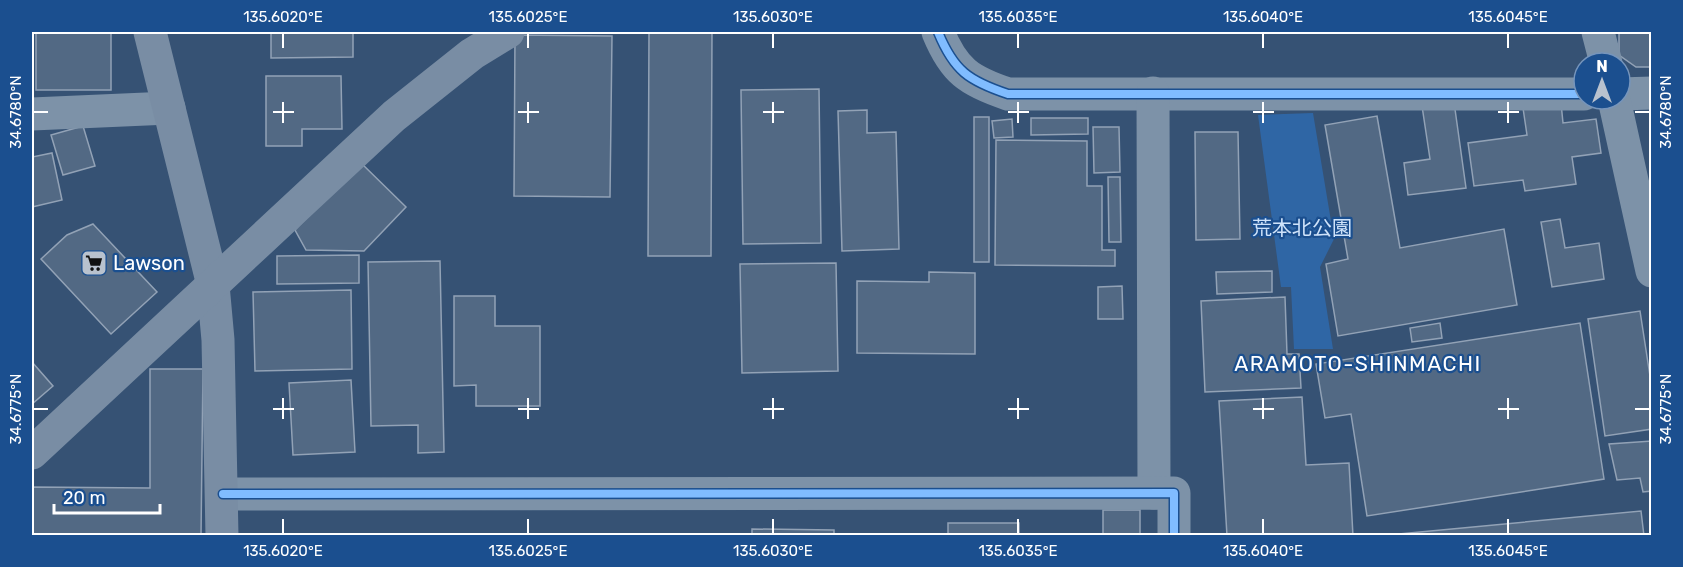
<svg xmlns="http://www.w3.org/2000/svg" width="1683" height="567" font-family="Rubik,'Noto Sans JP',sans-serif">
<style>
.green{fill:#2f66a5}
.building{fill:#526984;stroke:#92a2b6;stroke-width:1.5}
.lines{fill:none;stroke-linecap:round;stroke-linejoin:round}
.street{stroke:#7d92a8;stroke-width:33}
.secondary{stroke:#798da4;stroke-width:33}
.cycleway-casing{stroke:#1b4f8f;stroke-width:11}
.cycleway{stroke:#80bcff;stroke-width:8}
.ticks{fill:none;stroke:#fff;stroke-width:2}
.labels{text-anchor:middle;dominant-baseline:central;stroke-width:4.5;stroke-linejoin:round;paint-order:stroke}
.park-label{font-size:20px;fill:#cfe3fa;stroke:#1b4f8f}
.poi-label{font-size:20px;fill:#fff;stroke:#1b4f8f;text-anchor:start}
.neighbourhood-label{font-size:21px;letter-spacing:1.5px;fill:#fff;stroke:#1b4f8f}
.neatline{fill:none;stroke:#fff;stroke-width:2}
.ticks-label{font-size:15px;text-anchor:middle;fill:#fff}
</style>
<rect width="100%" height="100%" fill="#365274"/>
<!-- green -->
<path class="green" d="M1313,113L1334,239L1320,267L1333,349H1294L1291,287H1281L1258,115Z"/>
<!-- building -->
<g class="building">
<rect x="36" y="32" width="75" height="58"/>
<path d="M271,32H353V57L271,58Z"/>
<path d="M649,32H712L711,256H648Z"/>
<path d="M1619,32H1652V67H1636L1619,55Z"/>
<path d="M515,35L612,36L610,197L514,196Z"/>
<path d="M266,76H341L342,129H302V146H266Z"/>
<path d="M819,89L821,243L743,244L741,90Z"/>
<path d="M1454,102L1466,188L1408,195L1404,163L1430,159L1422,106Z"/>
<path d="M1561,103L1563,123L1596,119L1601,153L1572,157L1576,184L1525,191L1523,180L1474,186L1468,143L1527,135L1523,108Z"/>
<path d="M867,110V133L896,132L899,249L842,251L838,111Z"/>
<path d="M1377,116L1400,248L1504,229L1517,305L1338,336L1326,264L1348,259L1325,125Z"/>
<rect x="974" y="117" width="15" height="145"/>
<path d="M1031,118H1088V134L1031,135Z"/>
<path d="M1012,119L1013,137L994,138L992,121Z"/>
<path d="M83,126L95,166L63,175L51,135Z"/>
<path d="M1093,127H1119L1120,172L1094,173Z"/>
<path d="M1195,132H1238L1240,239L1196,240Z"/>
<path d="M996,140L1087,141V186H1102V250H1115V266L995,265Z"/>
<path d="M52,153L62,200L32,207V157Z"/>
<path d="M360,162L406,207L364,251L306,250L295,230Z"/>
<path d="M1108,177H1120L1121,242H1109Z"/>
<path d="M1560,219L1565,248L1599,243L1604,279L1552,287L1541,222Z"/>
<path d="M93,224L157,292L111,334L41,259L67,235Z"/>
<path d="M359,255V283L277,284V256Z"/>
<path d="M440,261L444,452L418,453V425L371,426L368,262Z"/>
<path d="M836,263L838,371L742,373L740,264Z"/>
<path d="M1272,271V292L1217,294L1216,272Z"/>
<path d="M929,272L975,273V354L857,353V281L929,282Z"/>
<path d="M1122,286L1123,319H1098V287Z"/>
<path d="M351,290L352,369L255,371L253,292Z"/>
<path d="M454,296H495V326H540V406H476V385L454,386Z"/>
<path d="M1285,297L1287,354H1299L1301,388L1205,392L1201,301Z"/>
<path d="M1640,311L1652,389V429L1605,436L1588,319Z"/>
<path d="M1440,323L1442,338L1412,342L1410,328Z"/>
<path d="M1580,323L1604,479L1367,516L1351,414L1325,418L1316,364Z"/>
<path d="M32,362L53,386L32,404Z"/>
<path d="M150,369H203L201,536H32V487L150,488Z"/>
<path d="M351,380L355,452L293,455L289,383Z"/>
<path d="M1302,397L1306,465L1349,463L1353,536H1227L1219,401Z"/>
<path d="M1652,441V491L1643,492L1640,478L1617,480L1609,444Z"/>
<rect x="1103" y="510" width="37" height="26"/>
<path d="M1641,511L1644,536L1388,535Z"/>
<rect x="948" y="523" width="71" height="13"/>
<path d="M752,529L834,530V536H752Z"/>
</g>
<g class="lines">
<!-- street -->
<g class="street">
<path d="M938,32C954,71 969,81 1008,94H1584"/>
<path d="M1598,32L1606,63"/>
<path d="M1153,93L1154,493"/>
<path d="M1620,94L1652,93"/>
<path d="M1614,99L1652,271"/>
<path d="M32,114L169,108"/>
<path d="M223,494L1174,493V536"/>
</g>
<!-- secondary -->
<g class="secondary">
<path d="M150,32L213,285L218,340L222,536"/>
<path d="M32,453L394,116L472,54L508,32"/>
</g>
<!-- cycleway casing -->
<g class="cycleway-casing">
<g id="cycleway">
<path d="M938,32C954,71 969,81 1008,94H1584"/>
<path d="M223,494L1174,493V536"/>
</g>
</g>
<!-- cycleway -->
<use href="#cycleway" class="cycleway"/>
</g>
<!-- ticks -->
<path class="ticks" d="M283,33V48M528,33V48M773,33V48M1018,33V48M1263,33V48M1508,33V48M283,102V123M528,102V123M773,102V123M1018,102V123M1263,102V123M1508,102V123M33,112H48M273,112H294M518,112H539M763,112H784M1008,112H1029M1253,112H1274M1498,112H1519M1635,112H1650M283,398V419M528,398V419M773,398V419M1018,398V419M1263,398V419M1508,398V419M33,409H48M273,409H294M518,409H539M763,409H784M1008,409H1029M1253,409H1274M1498,409H1519M1635,409H1650M283,519V534M528,519V534M773,519V534M1018,519V534M1263,519V534M1508,519V534"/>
<!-- icons -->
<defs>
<g id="supermarket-square" transform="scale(1.35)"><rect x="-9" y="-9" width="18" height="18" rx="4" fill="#b9c2ce" stroke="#1b4f8f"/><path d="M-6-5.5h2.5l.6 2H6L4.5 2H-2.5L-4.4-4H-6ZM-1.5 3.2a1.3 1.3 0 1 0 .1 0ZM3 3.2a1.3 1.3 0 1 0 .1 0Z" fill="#111"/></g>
</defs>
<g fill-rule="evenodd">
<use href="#supermarket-square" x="94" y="263"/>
</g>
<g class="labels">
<!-- park labels -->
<g class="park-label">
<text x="1302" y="228">荒本北公園</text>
</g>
<!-- poi labels -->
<g class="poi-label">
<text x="113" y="263">Lawson</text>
</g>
<!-- neighbourhood labels -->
<g class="neighbourhood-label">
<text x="1358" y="363">ARAMOTO-SHINMACHI</text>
</g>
</g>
<!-- border -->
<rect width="1683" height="567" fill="none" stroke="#1b4f8f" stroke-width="66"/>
<!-- north arrow -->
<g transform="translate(1602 81)"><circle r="28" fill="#1b4f8f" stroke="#7695bc" stroke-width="1.5"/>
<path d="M0-4.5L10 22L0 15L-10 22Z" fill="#b9c2ce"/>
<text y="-9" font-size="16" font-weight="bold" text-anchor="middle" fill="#ffffff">N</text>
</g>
<!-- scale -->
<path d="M54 504v9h106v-9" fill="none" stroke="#ffffff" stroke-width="3"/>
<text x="63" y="504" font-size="18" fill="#ffffff" stroke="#1b4f8f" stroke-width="4.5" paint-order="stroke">20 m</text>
<rect x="33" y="33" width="1617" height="501" class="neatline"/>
<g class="ticks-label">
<text x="283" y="22">135.6020°E</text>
<text x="528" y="22">135.6025°E</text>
<text x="773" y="22">135.6030°E</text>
<text x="1018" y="22">135.6035°E</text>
<text x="1263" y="22">135.6040°E</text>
<text x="1508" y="22">135.6045°E</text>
<text transform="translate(16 112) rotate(-90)" y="5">34.6780°N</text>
<text transform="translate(1666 112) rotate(-90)" y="5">34.6780°N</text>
<text transform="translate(16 409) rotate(-90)" y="5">34.6775°N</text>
<text transform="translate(1666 409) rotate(-90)" y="5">34.6775°N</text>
<text x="283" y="556">135.6020°E</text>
<text x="528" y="556">135.6025°E</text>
<text x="773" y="556">135.6030°E</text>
<text x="1018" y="556">135.6035°E</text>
<text x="1263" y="556">135.6040°E</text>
<text x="1508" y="556">135.6045°E</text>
</g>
</svg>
